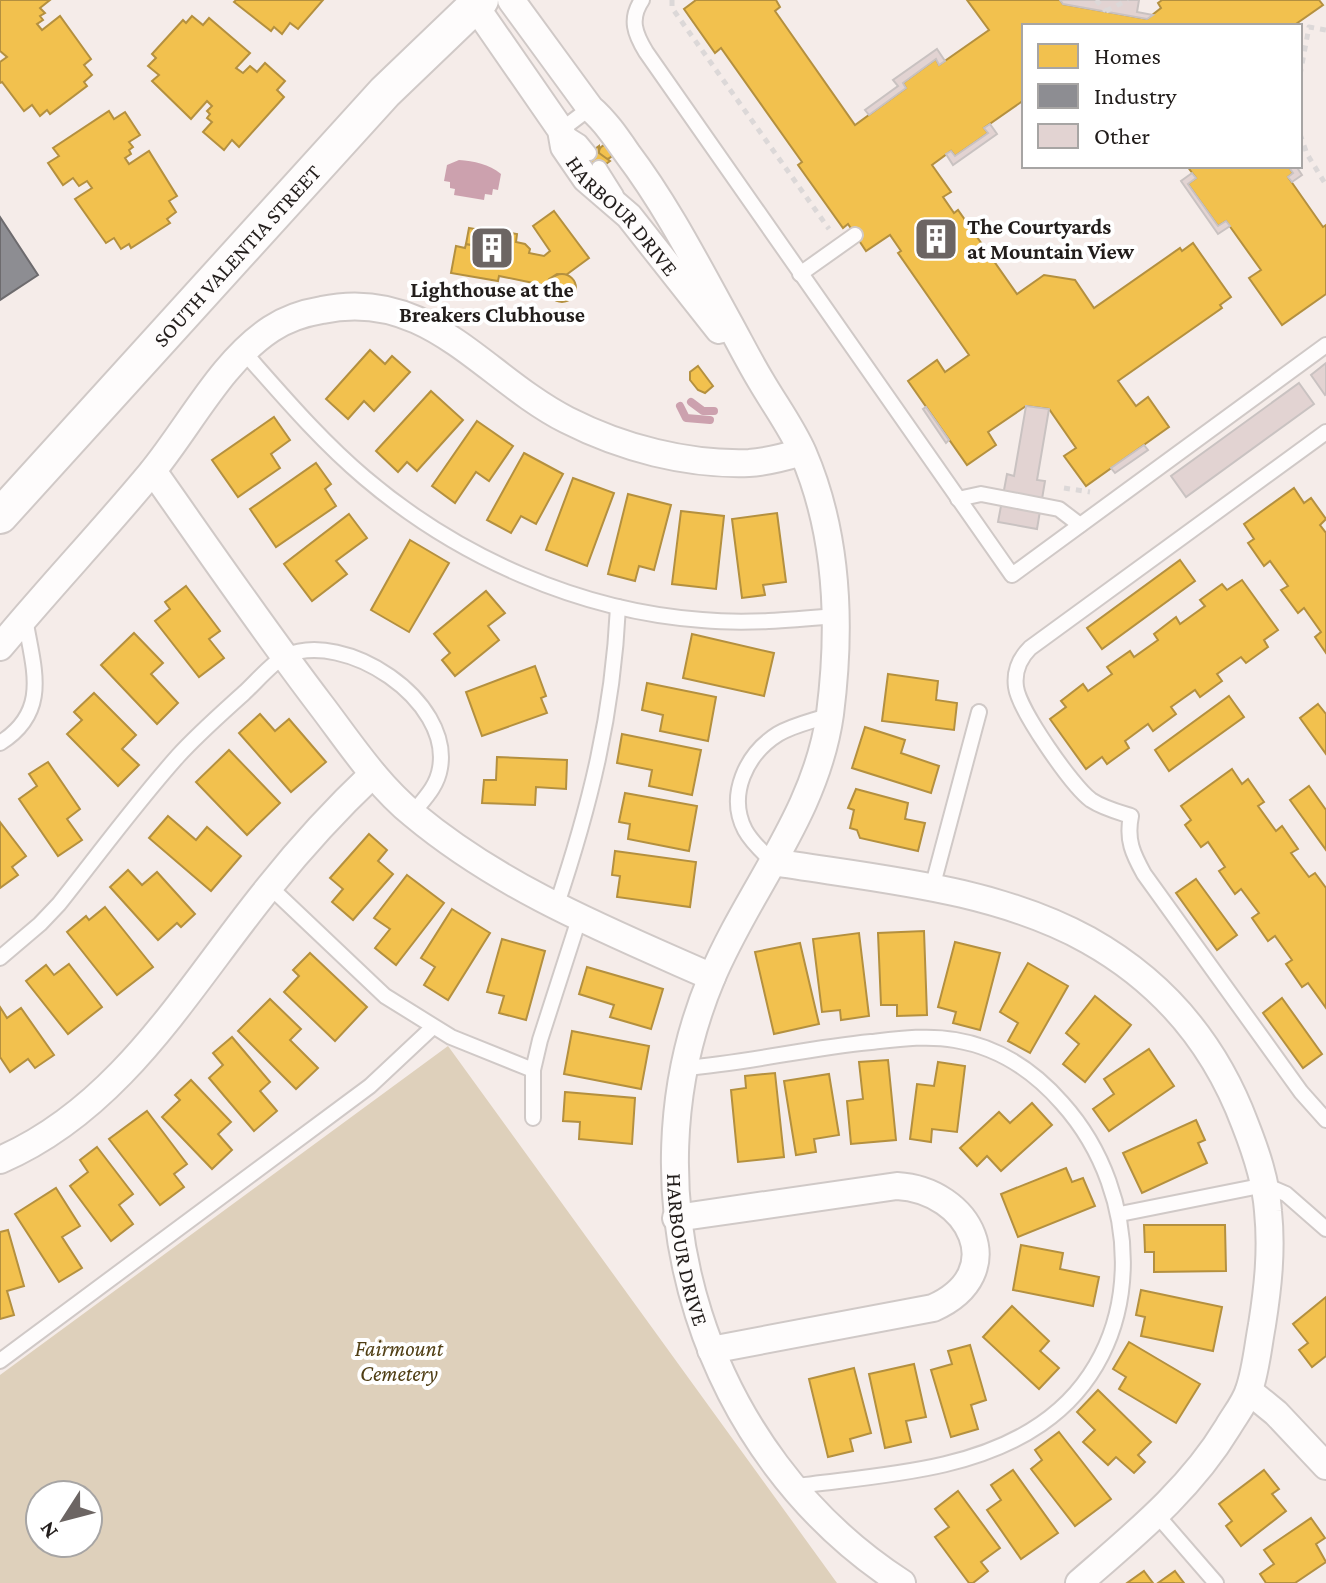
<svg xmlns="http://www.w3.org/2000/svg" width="1326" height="1583" font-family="'Crimson Pro',serif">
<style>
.green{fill:#ded0bb;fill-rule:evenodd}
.water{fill:#cca1ae}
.homes{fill:#f2c14e;stroke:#b4903f;stroke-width:2}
.industry{fill:#8d8d92;stroke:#6d6b6e;stroke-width:2}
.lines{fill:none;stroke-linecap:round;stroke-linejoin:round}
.stream{stroke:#cca1ae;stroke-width:8}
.building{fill:#e2d3d2;stroke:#c9c2c1;stroke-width:2}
.service-casing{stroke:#d0c9c7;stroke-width:18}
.minor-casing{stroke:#d0c9c7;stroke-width:30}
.tertiary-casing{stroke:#d0c9c7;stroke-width:38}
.path{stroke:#dcd8d8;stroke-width:5;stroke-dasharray:6 6;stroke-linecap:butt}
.service{stroke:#fefcfc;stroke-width:14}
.minor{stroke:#fefcfc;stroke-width:26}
.tertiary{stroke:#fefcfc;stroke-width:34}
.labels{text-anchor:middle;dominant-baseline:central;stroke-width:8;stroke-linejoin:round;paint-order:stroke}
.street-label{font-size:22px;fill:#221d1b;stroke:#fff}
.poi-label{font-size:22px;font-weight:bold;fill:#221d1b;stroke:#fff;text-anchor:start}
.park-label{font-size:22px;font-style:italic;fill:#503e14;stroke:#fff}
</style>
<rect width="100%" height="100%" fill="#f5ece9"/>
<!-- green -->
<path class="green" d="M448,1046L837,1583H0V1375ZM40,1495H88V1543H40Z"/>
<!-- water -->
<path class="water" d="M459,160C474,161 489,164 501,174L498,190L493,189L492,195L485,194L484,200L454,195L455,189L450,188V182L444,181L447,165Z"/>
<!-- homes -->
<g class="homes">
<path d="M0,0H50L40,8L45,13L40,16L43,20L37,24L42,30L60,16L91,59L84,65L92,75L84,82L87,86L50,114L47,110L40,116L32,105L24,111L2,82L0,83V62L7,57L0,51Z"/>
<path d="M236,0H323L298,29L290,23L282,34L274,27L271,31L234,2Z"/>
<path d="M696,0H776L780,7L775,11L855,125L906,88L903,83L936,59L939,65L989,30L967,0H1060L1063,4L1147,19L1161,8L1158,3L1162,0H1319L1323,5L1293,26H1024V100L984,128L988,133L955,156L951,151L932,165L951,192L943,197L954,213L958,210L1017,294L1044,275L1075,280L1094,308L1180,248L1182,251L1193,243L1231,297L1220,305L1222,308L1118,381L1136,406L1148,397L1169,427L1086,486L1064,456L1076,448L1049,409L1026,406L988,432L996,445L967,465L908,381L937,360L945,372L969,355L898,253L901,251L890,235L866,251L848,224L843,228L798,165L802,162L721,48L715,53L684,9Z"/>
<path d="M192,16L203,25L209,18L250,53L236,68L243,73L250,66L257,72L265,63L285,81L277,90L284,97L239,147L232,140L224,150L203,132L212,122L207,118L210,114L207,111L212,106L207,101L191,119L152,81L159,75L148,66L156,58L152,54L183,20L186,23Z"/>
<path d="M109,111L114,119L125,112L140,135L129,142L133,147L129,150L131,154L125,158L129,164L149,151L177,196L169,201L176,212L167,219L170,223L131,248L129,244L121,249L114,238L106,243L75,199L92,188L87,181L79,186L73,178L63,185L48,163L59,156L53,148Z"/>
<circle cx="606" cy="152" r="7"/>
<path d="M599,146V153L610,161L591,175L580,160Z"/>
<path d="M1187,166H1288L1293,173L1288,177L1323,227L1326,225V294L1282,325L1249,278L1261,270L1226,221L1218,226L1188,184L1196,178Z"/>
<path d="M554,211L589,258L566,275L557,274L549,279L548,286L499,276L498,281L451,273L456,246L465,248L466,244L478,246L481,228L517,234L516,242L525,244L530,249L529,253L544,256L550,251L533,226Z"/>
<path d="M469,228L481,230L478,246L466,244Z"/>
<circle cx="562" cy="288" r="14"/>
<path d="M370,350L385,364L392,356L410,372L374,411L364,401L348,419L326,399Z"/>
<path d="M698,366L713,386L705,393L698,390L690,380V372Z"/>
<path d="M431,391L463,420L417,471L407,462L398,472L376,451Z"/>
<path d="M274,417L290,440L271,454L280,468L238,497L212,460Z"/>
<path d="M477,421L513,446L489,481L476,472L455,503L432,486Z"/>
<path d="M524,453L563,474L536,524L521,516L511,533L487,520Z"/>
<path d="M316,463L331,484L325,489L336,506L276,547L250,509Z"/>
<path d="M573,478L614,493L587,566L546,550Z"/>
<path d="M1294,488L1304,503L1311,498L1326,519L1320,525L1326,533V653L1315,637L1321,632L1304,608L1298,613L1281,590L1288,586L1270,561L1264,566L1248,543L1254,539L1244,524Z"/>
<path d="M628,494L671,505L654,570L639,566L635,581L608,574Z"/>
<path d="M681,511L724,516L716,589L672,584Z"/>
<path d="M777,513L786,582L763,585L765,595L742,598L732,519Z"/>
<path d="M349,514L367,538L336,561L347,574L312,601L284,564Z"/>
<path d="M410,540L449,563L409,632L371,610Z"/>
<path d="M1180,560L1195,581L1102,649L1087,628Z"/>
<path d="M1242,580L1278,630L1264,640L1268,647L1246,663L1241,657L1217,674L1222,681L1200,697L1195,690L1171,707L1176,714L1153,731L1148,724L1125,741L1129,748L1107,764L1102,757L1086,769L1050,719L1066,707L1061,701L1083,684L1088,691L1112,674L1107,667L1130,651L1134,657L1158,640L1154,634L1176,617L1180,624L1205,606L1200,600L1222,584L1227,590Z"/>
<path d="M186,586L220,631L209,639L224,658L199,677L155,621L170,609L165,602Z"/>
<path d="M486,591L505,613L488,626L499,640L455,676L442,660L450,653L434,634Z"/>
<path d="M134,633L163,663L151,674L178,703L157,724L101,665Z"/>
<path d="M692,634L774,653L764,696L683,678Z"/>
<path d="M535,666L546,696L541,698L547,713L482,736L466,692Z"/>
<path d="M888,674L938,681L936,700L957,703L954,730L882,721Z"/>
<path d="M647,683L716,697L708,741L660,731L663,715L642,710Z"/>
<path d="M94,693L136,735L122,749L139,765L118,786L67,734L82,720L74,712Z"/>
<path d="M1229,696L1244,717L1169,771L1155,750Z"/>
<path d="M1318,704L1326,714V754L1300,718Z"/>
<path d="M260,714L275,731L289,719L326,762L291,792L239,733Z"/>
<path d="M865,727L905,740L901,753L939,766L931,793L852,768Z"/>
<path d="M622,734L701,750L692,795L649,786L652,770L617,763Z"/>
<path d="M229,750L280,803L247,835L196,782Z"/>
<path d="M497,757L567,760L566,789L536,787L535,805L482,803L484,780H496Z"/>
<path d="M48,762L80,809L67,819L82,840L58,856L19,799L37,786L29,774Z"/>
<path d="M1232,769L1242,784L1248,779L1264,802L1258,806L1276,831L1282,826L1298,849L1291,853L1309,877L1315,873L1326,888V1008L1308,983L1302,987L1286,964L1292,960L1275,936L1268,941L1252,918L1259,913L1241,889L1235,894L1219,871L1225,867L1208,842L1201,847L1185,825L1191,820L1181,806Z"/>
<path d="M1309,786L1326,810V850L1290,800Z"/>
<path d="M856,789L908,803L905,819L925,823L918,851L860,838L857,830L850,828L854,810L848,808Z"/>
<path d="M625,793L697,806L689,851L628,839L630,824L619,822Z"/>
<path d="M168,816L196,840L207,827L241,856L211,891L149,838Z"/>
<path d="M0,822L26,856L12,867L18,875L0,888Z"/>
<path d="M369,834L387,850L378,861L393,874L353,920L332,902L343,889L330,878Z"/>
<path d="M615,851L696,862L690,907L617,897L620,876L612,875Z"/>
<path d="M128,870L142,885L157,872L195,914L181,927L177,923L158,940L110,887Z"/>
<path d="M407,875L444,903L396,965L375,948L390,929L374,918Z"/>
<path d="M1196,879L1237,935L1217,950L1176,893Z"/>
<path d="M105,907L153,967L117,995L67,932L86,916L89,920Z"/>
<path d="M452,909L490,933L448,1000L424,985L435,967L421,958Z"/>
<path d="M924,931L927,1015L897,1016V1005H881L878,933Z"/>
<path d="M859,933L869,1016L841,1020L840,1010L822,1012L813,939Z"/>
<path d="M502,939L545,951L526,1020L499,1013L504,996L487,992Z"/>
<path d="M955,942L1000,953L980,1030L953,1023L956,1012L938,1007Z"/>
<path d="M800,943L819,1024L774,1034L755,952Z"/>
<path d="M310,953L367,1007L335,1041L284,992L299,976L293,970Z"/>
<path d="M1028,963L1068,986L1030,1053L1008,1041L1018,1023L1000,1012Z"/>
<path d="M69,964L102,1007L68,1034L26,981L46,965L54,975Z"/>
<path d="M587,967L663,989L651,1029L610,1017L614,1005L579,994Z"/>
<path d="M1095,996L1131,1025L1085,1082L1063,1064L1079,1044L1066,1033Z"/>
<path d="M1282,998L1322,1054L1303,1068L1263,1013Z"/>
<path d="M270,999L301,1029L290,1040L318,1068L296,1089L238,1031Z"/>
<path d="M0,1007L7,1018L21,1008L54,1055L35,1068L28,1059L10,1072L0,1057Z"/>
<path d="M572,1031L649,1046L641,1089L564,1074Z"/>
<path d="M232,1037L270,1082L260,1091L277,1111L254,1131L209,1078L223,1065L213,1053Z"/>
<path d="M1149,1049L1174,1086L1109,1131L1093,1109L1114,1094L1104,1079Z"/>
<path d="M888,1060L896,1140L851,1144L847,1101L863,1099L859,1062Z"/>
<path d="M938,1062L965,1066L957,1132L932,1129L931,1142L910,1139L917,1084L934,1086Z"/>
<path d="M775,1073L784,1157L738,1162L731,1090L746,1088L745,1076Z"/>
<path d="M829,1074L839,1135L814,1139L816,1152L796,1155L784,1081Z"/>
<path d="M191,1080L231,1122L218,1134L232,1150L212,1169L162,1117L180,1100L175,1095Z"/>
<path d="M565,1092L635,1098L632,1144L579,1139L580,1122L563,1121Z"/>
<path d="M1032,1103L1052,1125L1001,1171L987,1156L977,1166L960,1148L999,1112L1010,1123Z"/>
<path d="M147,1111L187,1164L174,1174L184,1187L160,1205L109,1139Z"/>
<path d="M1196,1120L1205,1140L1198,1143L1207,1163L1142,1193L1123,1153Z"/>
<path d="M97,1147L133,1194L119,1205L133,1224L111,1241L70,1186L88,1172L80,1160Z"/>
<path d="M1066,1168L1072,1182L1083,1178L1095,1206L1018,1237L1001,1194Z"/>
<path d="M56,1188L80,1226L62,1237L82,1268L59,1282L15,1214Z"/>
<path d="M1144,1225H1225L1226,1271L1154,1272V1252H1145Z"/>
<path d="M8,1230L24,1286L7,1291L14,1315L0,1319V1232Z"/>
<path d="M1021,1245L1063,1253L1060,1269L1099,1277L1093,1306L1013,1290Z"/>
<path d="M1141,1290L1222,1307L1213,1351L1141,1336L1145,1317L1136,1315Z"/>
<path d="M1326,1297V1356L1312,1367L1299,1350L1308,1343L1293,1324Z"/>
<path d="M1012,1306L1049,1341L1040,1351L1059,1368L1039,1389L983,1337Z"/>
<path d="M1129,1342L1200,1384L1176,1423L1119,1389L1126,1377L1113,1369Z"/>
<path d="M970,1345L986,1400L971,1405L978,1429L951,1437L931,1370L952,1364L948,1351Z"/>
<path d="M914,1364L926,1417L906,1421L911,1442L885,1448L869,1374Z"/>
<path d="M854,1368L871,1433L850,1439L853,1451L828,1457L809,1379Z"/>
<path d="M1098,1390L1151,1442L1138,1455L1145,1462L1134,1473L1116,1457L1108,1465L1083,1442L1095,1430L1077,1412Z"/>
<path d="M1059,1432L1111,1499L1075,1526L1031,1469L1042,1460L1035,1450Z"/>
<path d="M1013,1470L1058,1533L1021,1559L987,1510L1001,1500L991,1485Z"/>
<path d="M1264,1470L1279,1489L1272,1494L1286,1511L1241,1546L1226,1526L1232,1521L1219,1504Z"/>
<path d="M958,1491L1000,1548L981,1562L988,1571L973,1583H969L935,1537L949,1527L935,1509Z"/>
<path d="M1311,1518L1325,1538L1316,1544L1326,1562L1295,1583H1266L1260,1574L1274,1564L1264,1550Z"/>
<path d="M1144,1571L1153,1583H1127Z"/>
<path d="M1175,1571L1184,1583H1158Z"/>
</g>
<!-- industry -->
<path class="industry" d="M0,217L38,275L0,300Z"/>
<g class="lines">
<!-- stream -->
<g class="stream">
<path d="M691,402L703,411H714"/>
<path d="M680,406L686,418L710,420"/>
</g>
</g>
<!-- building -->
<g class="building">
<path d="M1060,0H1139L1137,12L1153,15L1147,19L1063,4Z"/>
<path d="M937,49L945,61L939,65L936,59L903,83L906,88L869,115L865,110L898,86L893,80Z"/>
<path d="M990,124L997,134L953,165L946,154L951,151L955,156L988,133L984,128Z"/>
<path d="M1288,166H1296L1302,175L1292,182L1288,177L1293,173Z"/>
<path d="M1192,173L1196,178L1188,184L1218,226L1226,221L1230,226L1218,234L1181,181Z"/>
<path d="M1326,363V394L1325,395L1311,375Z"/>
<path d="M1299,383L1314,404L1186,497L1171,476Z"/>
<path d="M1026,406L1049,409L1037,480L1045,481L1037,529L998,522L1007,474L1014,476Z"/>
<path d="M926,407L949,440L946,443L923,409Z"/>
<path d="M1144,445L1148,450L1115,473L1111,468Z"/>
</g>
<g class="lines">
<!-- service casing -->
<g class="service-casing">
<g id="service">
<path d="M642,0C629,19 635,34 646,52L1012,575L1326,345"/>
<path d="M589,153L580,142L561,130L590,108"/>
<path d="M599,168L616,195"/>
<path d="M800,274L855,235"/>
<path d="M243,351C282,395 320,440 365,478C458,557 579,611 702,620C746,624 791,620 835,616"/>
<path d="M1326,432L1030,648C1019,659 1014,672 1016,687C1019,710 1072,786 1091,800C1103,808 1118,812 1131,816C1126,840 1133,854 1144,874L1301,1092L1326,1120"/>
<path d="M958,499L981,494L1059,509L1080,525"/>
<path d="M0,743C51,711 33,668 25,618"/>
<path d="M773,862C763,852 752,843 745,830C727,795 746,754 778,734C793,725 813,721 830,715"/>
<path d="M269,886L385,996L451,1037L533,1070"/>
<path d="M932,888L979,712"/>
<path d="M556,907C590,806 613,714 618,607"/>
<path d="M0,958L40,924L59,904C98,855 136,803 178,756C198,734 222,713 244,693C255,683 273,662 285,656C345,629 452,700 440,768C437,787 424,799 412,814"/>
<path d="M685,1068C747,1063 808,1048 871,1042C898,1039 928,1035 955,1040C998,1047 1034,1071 1062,1103C1144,1194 1149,1350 1041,1424C970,1473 875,1475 791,1487"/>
<path d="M533,1118V1070L540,1040L579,919"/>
<path d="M1120,1214L1265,1185L1286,1194L1326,1229"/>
<path d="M0,1361L370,1086L433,1027"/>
<path d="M1157,1515L1216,1583"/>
</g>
</g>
<!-- minor casing -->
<g class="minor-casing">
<g id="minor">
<path id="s1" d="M471,0L561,130L564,147L586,179L629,216L719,330"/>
<path id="s2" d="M511,0L590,108C605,121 616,137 627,153C667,206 697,265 729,323C740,343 750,363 761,381C775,405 792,428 803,453C838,534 841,628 830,714C816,814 750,887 712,977C620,1195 705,1456 902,1583"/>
<path d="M153,471C208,549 262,628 320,704C349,742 376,784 414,815C503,889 608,931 712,977"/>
<path d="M0,647C49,588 102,532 151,473C189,427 221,362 271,329C286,319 304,313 322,310C428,287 483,377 567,420C622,448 687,465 749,463C767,462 785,457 802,452"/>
<path d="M773,862C878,879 994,888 1088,940C1163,982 1215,1044 1245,1124C1256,1152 1266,1181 1268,1211C1272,1250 1268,1287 1262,1325C1258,1346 1256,1370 1249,1390C1245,1403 1235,1415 1228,1427C1190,1490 1134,1535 1079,1583"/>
<path d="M0,1160C123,1107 189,985 270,886C302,846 336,809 373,774"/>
<path d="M676,1218L897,1186C970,1190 1012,1273 933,1308L711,1350"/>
<path d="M1249,1391L1276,1413L1326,1466"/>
</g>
</g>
<!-- tertiary casing -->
<g class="tertiary-casing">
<g id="tertiary">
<path id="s3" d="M0,516L385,92L481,0"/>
</g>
</g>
<!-- path -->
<g class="path">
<path d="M672,0V8L829,229"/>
<path d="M1096,0L1106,11"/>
<path d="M1106,11L1128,0"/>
<path d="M1300,75L1309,27L1326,30"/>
<path d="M1300,134L1307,154L1326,185"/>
<path d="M1064,488L1090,492"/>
</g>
<!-- service -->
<use href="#service" class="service"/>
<!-- minor -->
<use href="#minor" class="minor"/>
<!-- tertiary -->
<use href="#tertiary" class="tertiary"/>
</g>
<!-- icons -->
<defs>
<g id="building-square" transform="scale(2.3)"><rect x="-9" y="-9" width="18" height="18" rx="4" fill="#6c6563" stroke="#fff"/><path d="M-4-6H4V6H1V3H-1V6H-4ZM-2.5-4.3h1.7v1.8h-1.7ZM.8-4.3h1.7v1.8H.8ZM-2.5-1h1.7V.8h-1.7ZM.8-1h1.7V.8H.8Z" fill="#fff"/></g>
</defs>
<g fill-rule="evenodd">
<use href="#building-square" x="936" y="239"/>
<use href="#building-square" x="492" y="248"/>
</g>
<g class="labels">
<!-- street labels -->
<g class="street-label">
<text stroke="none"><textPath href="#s1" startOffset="266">HARBOUR DRIVE</textPath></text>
<text stroke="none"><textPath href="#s3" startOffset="352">SOUTH VALENTIA STREET</textPath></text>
<text stroke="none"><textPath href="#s2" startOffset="1374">HARBOUR DRIVE</textPath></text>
</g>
<!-- poi labels -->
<g class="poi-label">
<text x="967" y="226">The Courtyards<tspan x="967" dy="25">at Mountain View</tspan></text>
<text x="492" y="289" text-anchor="middle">Lighthouse at the<tspan x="492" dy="25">Breakers Clubhouse</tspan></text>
</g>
<!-- park labels -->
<g class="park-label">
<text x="399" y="1348">Fairmount<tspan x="399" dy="25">Cemetery</tspan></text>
</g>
</g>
<!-- legend -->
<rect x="1022" y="24" width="280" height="144" fill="#ffffff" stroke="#a7a5a4" stroke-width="2"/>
<rect x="1038" y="44" width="40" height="24" fill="#f2c14e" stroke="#a7a5a4" stroke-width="2"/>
<text x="1094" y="64" font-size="24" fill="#221d1b">Homes</text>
<rect x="1038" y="84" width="40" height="24" fill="#8d8d92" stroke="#a7a5a4" stroke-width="2"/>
<text x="1094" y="104" font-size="24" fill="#221d1b">Industry</text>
<rect x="1038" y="124" width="40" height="24" fill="#e2d3d2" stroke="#a7a5a4" stroke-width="2"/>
<text x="1094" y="144" font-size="24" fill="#221d1b">Other</text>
<!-- north arrow -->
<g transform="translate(64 1519) rotate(234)"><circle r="38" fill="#ffffff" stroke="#a7a5a4" stroke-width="2"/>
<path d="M0-6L14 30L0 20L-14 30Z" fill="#6c6563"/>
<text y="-12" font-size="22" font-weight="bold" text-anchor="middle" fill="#221d1b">N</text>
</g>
</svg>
